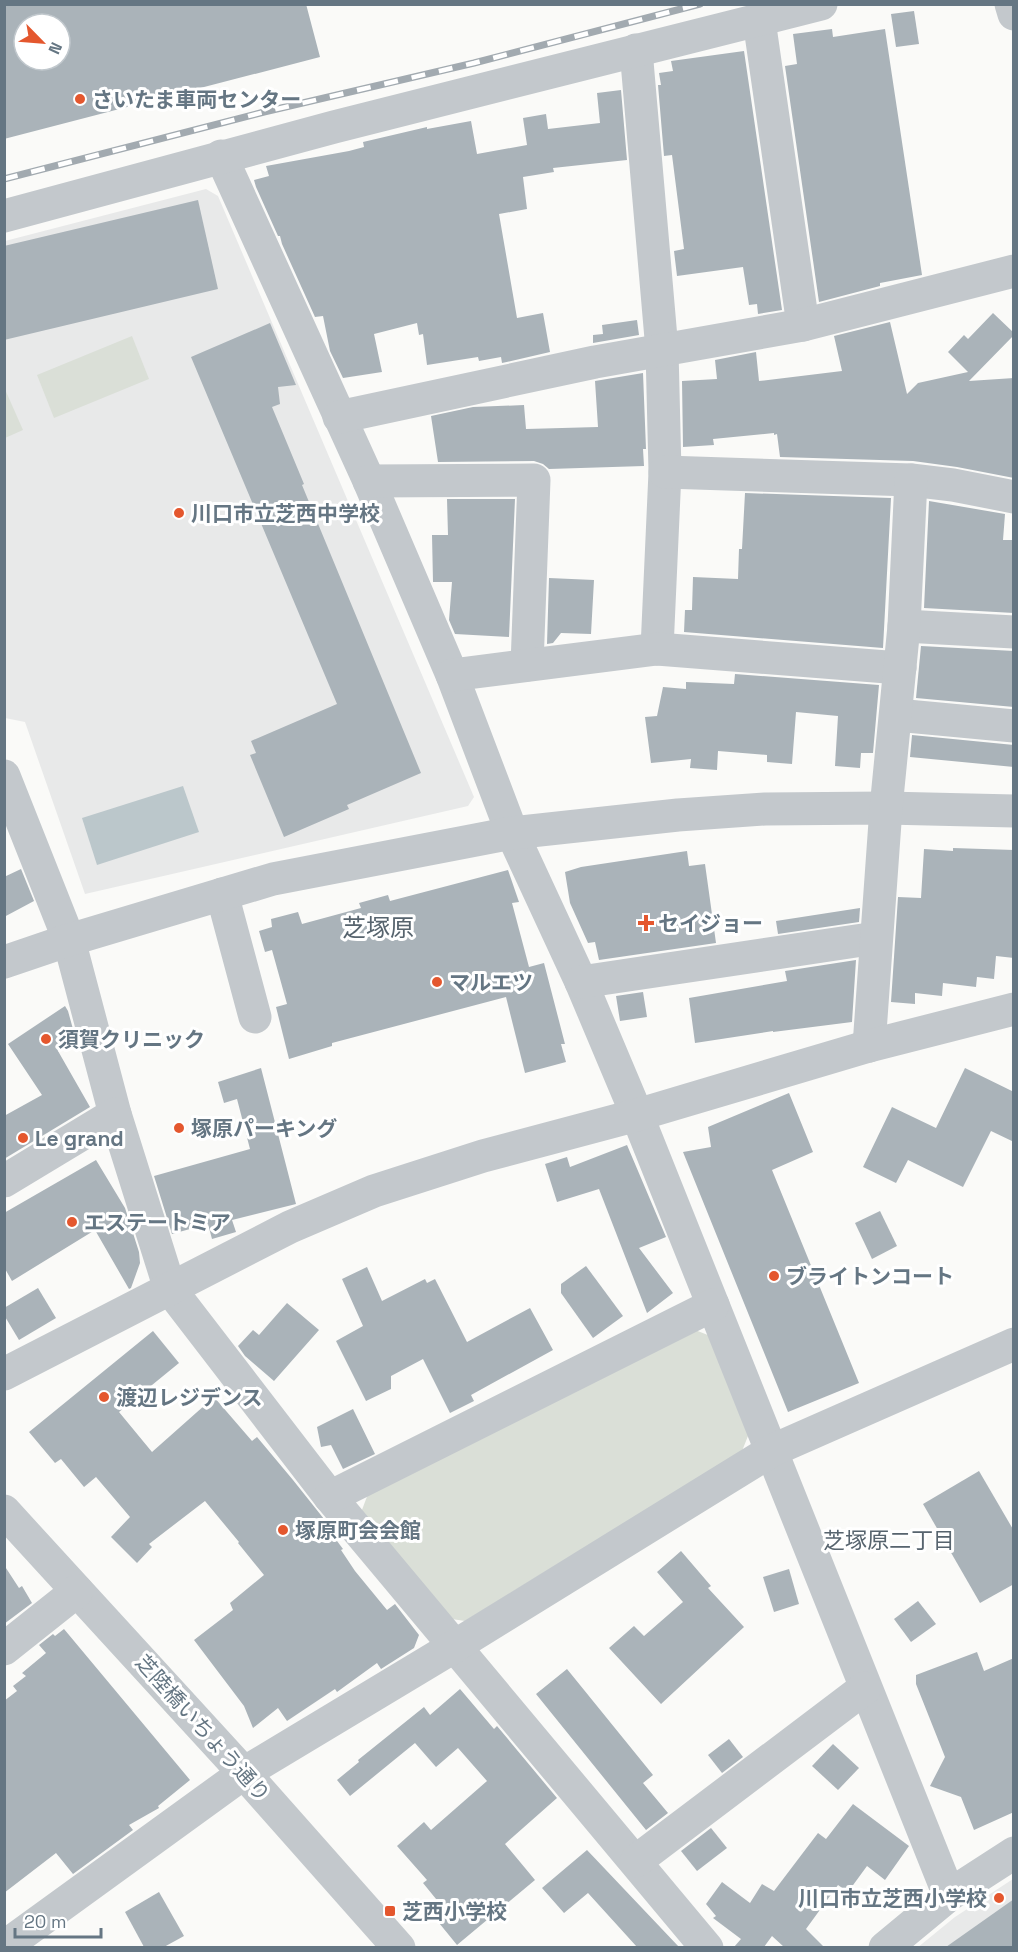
<svg xmlns="http://www.w3.org/2000/svg" width="1018" height="1952" font-family="'Space Grotesk','Noto Sans JP',sans-serif">
<style>
.built{fill:#e8e9e9}
.green{fill:#dadfd7}
.water{fill:#bbc7cb}
.building{fill:#aab3b9;fill-rule:evenodd}
.lines{fill:none;stroke-linecap:round;stroke-linejoin:round}
.minor{stroke:#c3c8cc;stroke-width:33}
.rail-casing{stroke:#a2aab0;stroke-width:7}
.rail{stroke:#fff;stroke-width:4.5;stroke-dasharray:14;stroke-linecap:butt}
.poi-dot{fill:#e4572e;stroke:#fff;stroke-width:2}
.labels{text-anchor:middle;dominant-baseline:central;stroke-width:6;stroke-linejoin:round;paint-order:stroke}
.poi-label{font-size:21px;font-weight:bold;fill:#657683;stroke:#fff;text-anchor:start}
.street-label{font-size:21px;fill:#657683;stroke:#fff}
.neighbourhood-label{font-size:22px;fill:#57646e;stroke:#fff}
.quarter-label{font-size:24px;fill:#57646e;stroke:#fff}
</style>
<rect width="100%" height="100%" fill="#fafaf8"/>
<!-- built -->
<g class="built">
<path d="M206,189L218,196L474,797L468,806L85,894L25,722L5,718V241Z"/>
<path d="M1013,1879V1947L917,1948L955,1917Z"/>
</g>
<!-- green -->
<g class="green">
<path d="M132,336L149,379L54,418L37,375Z"/>
<path d="M4,387L23,430L5,438H4Z"/>
<path d="M690,1328L713,1337L750,1431L742,1451L465,1621L445,1618L360,1515L368,1494Z"/>
</g>
<!-- water -->
<path class="water" d="M183,786L199,832L97,865L82,818Z"/>
<!-- building -->
<g class="building">
<path d="M4,4H306L320,57L4,139ZM24,24H60V60H24Z"/>
<path d="M914,11L919,44L896,47L891,14Z"/>
<path d="M832,29L833,37L885,29L922,275L880,283V286L819,302L785,66L797,64L793,34Z"/>
<path d="M744,51L782,310L758,314L757,304L749,305L743,267L677,276L674,251L684,249L672,155L664,156L658,85H661L659,73L673,71L671,61Z"/>
<path d="M621,90L627,160L553,168L554,172L523,177L527,209L499,214L517,318L543,313L550,352L502,363L501,357L479,361L478,357L427,365L423,334L419,335L417,323L374,334L382,372L343,378L330,351L323,316L315,317L282,244L280,236H278L256,187L254,180L269,176L266,166L349,151L364,147L363,142L427,127V129L471,121L477,154L527,145L523,118L546,114L548,129L600,123L597,93Z"/>
<path d="M198,200L218,289L4,340V246Z"/>
<path d="M993,313L1014,333V335L969,381L1014,378V478L957,467L913,461L780,457L777,434L774,435V433L713,439L714,445L683,447L682,381L717,379L715,360L756,352L759,381L842,371L834,336L890,322L907,394L918,383L968,372L948,352L964,335L968,339Z"/>
<path d="M637,320L639,335L593,343V335L603,334L602,325Z"/>
<path d="M270,323L296,385L278,387L280,404L272,407L304,484L302,485L421,773L347,805L349,809L284,837L250,755L256,753L251,741L337,704L191,357Z"/>
<path d="M643,373L646,449H643L644,466L549,469L543,464L534,461L438,462L431,416L473,407L524,405L526,429L598,427L595,381Z"/>
<path d="M745,493L891,498L883,648L684,632L685,610H692L693,577L738,579L739,549H742Z"/>
<path d="M447,499H515L509,637L455,634L449,620L452,582H433L432,535H448Z"/>
<path d="M929,501L1005,514L1003,540H1013L1012,559H1014V613L924,608Z"/>
<path d="M549,578L594,580L591,634L561,633L553,643L547,644Z"/>
<path d="M921,646L1014,651V707L916,698Z"/>
<path d="M735,674L879,685L873,753H861L860,768L835,766L838,716L796,712L792,764L767,762V755L718,751L717,770L690,768L691,759L651,763L645,717L657,716L663,687L686,689V682L734,684Z"/>
<path d="M912,735L1014,745V767L910,757Z"/>
<path d="M953,848L1014,850V958L996,956L994,979L977,977L976,987L943,983L942,996L915,993V1004L891,1002L898,897L921,898L924,849L953,851Z"/>
<path d="M687,851L689,866L705,864L716,943L599,960L595,942L588,943L570,903L565,872L581,867Z"/>
<path d="M21,869L34,901L4,917V877Z"/>
<path d="M508,870L519,902L512,903L529,967L544,963L565,1044H561L566,1062L525,1073L506,997L332,1043V1046L289,1059L276,1007L287,1004L272,950L265,952L259,931L272,927L271,919L298,912L302,924L361,908L359,903L388,895L390,901Z"/>
<path d="M860,908L859,922L778,934L776,921Z"/>
<path d="M856,960L852,1022L773,1032V1031L695,1043L689,998L787,981L785,971Z"/>
<path d="M643,992L647,1017L620,1021L616,996Z"/>
<path d="M65,1006L68,1011L76,1040L58,1051L90,1107L4,1159V1116L42,1095L8,1044Z"/>
<path d="M261,1068L296,1204L232,1220L236,1232L212,1239L208,1224L172,1234L154,1176L250,1149L237,1099L224,1103L218,1082Z"/>
<path d="M965,1068L1014,1092V1142L991,1131L963,1187L908,1160L896,1183L863,1167L892,1107L936,1128Z"/>
<path d="M789,1093L813,1152L772,1170L859,1383L788,1412L683,1152L711,1147L708,1127Z"/>
<path d="M627,1145L666,1237L639,1248L673,1293L647,1313L599,1189L557,1202L545,1164L567,1157L570,1167Z"/>
<path d="M96,1160L125,1208L139,1252L140,1263L131,1288L129,1289L95,1230L12,1281L4,1267V1213Z"/>
<path d="M880,1211L897,1246L872,1259L855,1223Z"/>
<path d="M586,1266L623,1316L593,1338L561,1293V1284Z"/>
<path d="M367,1267L382,1301L425,1279L427,1283L435,1279L467,1342L530,1308L553,1350L471,1395L474,1401L450,1413L423,1359L391,1376V1389L366,1401L336,1341L363,1326L342,1279Z"/>
<path d="M38,1288L56,1318L19,1340L4,1315V1308Z"/>
<path d="M287,1303L319,1330L274,1381L245,1356L238,1346L253,1330L259,1335Z"/>
<path d="M153,1331L179,1363L119,1412L152,1452L214,1397L252,1441L257,1437L293,1480L324,1519L322,1521L343,1549L341,1550L355,1571L387,1610L395,1604L419,1635L414,1648L381,1669L377,1663L337,1692L335,1689L287,1721L278,1708L253,1728L244,1706L194,1640L233,1610L230,1603L264,1575L238,1543L239,1542L205,1501L149,1544L152,1547L137,1563L111,1537L130,1517L96,1477L84,1487L61,1459L55,1463L29,1432Z"/>
<path d="M353,1409L375,1454L343,1469L331,1445L321,1447L317,1427Z"/>
<path d="M979,1471L1014,1531V1584L980,1603L923,1504Z"/>
<path d="M681,1551L711,1586L708,1588L744,1627L661,1704L609,1648L634,1626L644,1636L683,1602L657,1572Z"/>
<path d="M4,1565L19,1588L22,1586L32,1603L4,1624Z"/>
<path d="M789,1569L799,1604L774,1612L763,1577Z"/>
<path d="M918,1601L936,1624L911,1642L894,1619Z"/>
<path d="M64,1629L190,1780L158,1806L159,1808L129,1825L133,1830L73,1874L56,1853L4,1893V1701L17,1691L13,1686L26,1676L22,1673L46,1653L39,1645L53,1634L55,1636Z"/>
<path d="M977,1652L984,1671L1014,1658V1812L974,1830L961,1797L930,1786L945,1757L916,1684V1675Z"/>
<path d="M567,1669L653,1775L643,1783L668,1813L646,1830L536,1694Z"/>
<path d="M460,1689L494,1729L497,1726L557,1798L505,1844L535,1880L457,1945L435,1918L445,1910L423,1883L427,1880L397,1846L424,1822L431,1830L487,1781L458,1748L436,1767L415,1743L350,1796L337,1780L359,1762L358,1760L424,1707L430,1715Z"/>
<path d="M729,1739L743,1757L722,1773L708,1755Z"/>
<path d="M833,1744L859,1768L838,1790L812,1766Z"/>
<path d="M853,1804L909,1846L885,1880L867,1866L848,1892L838,1885L806,1929L824,1947H784L772,1936L764,1947H734L741,1939L713,1918L716,1916L706,1904L722,1882L750,1903L762,1884L774,1891L818,1833L826,1839Z"/>
<path d="M711,1828L727,1848L697,1871L681,1851Z"/>
<path d="M587,1850L679,1947H637L588,1893L564,1913L542,1888Z"/>
<path d="M159,1892L184,1936L164,1947H144L125,1912Z"/>
<path d="M1014,1899V1947H946Z"/>
</g>
<g class="lines">
<!-- minor -->
<g class="minor">
<path d="M1011,4L1014,14"/>
<path d="M759,20L803,325"/>
<path d="M636,50L662,350L665,472L657,649"/>
<path d="M221,156L369,481L452,675L512,833L581,982L637,1115L949,1895"/>
<path d="M4,216L334,127L821,4"/>
<path d="M339,417L595,362L803,325L1014,271"/>
<path d="M665,472L911,480L953,485L1014,497"/>
<path d="M369,481L534,480L527,665"/>
<path d="M904,626L1014,632"/>
<path d="M452,675L657,649L900,668"/>
<path d="M896,715L1014,726"/>
<path d="M4,776L69,940L115,1114L170,1289L330,1497L707,1948"/>
<path d="M222,894L255,1017"/>
<path d="M4,962L69,940L273,879L512,833L678,815L765,809L886,808L1014,811"/>
<path d="M581,982L876,938"/>
<path d="M869,1046L886,808L904,626L911,480"/>
<path d="M4,1181L115,1114"/>
<path d="M4,1374L290,1227L374,1191L483,1156L637,1115L869,1046L1014,1009"/>
<path d="M330,1497L713,1305"/>
<path d="M4,1511L244,1773L399,1948"/>
<path d="M4,1649L77,1591"/>
<path d="M636,1861L865,1688"/>
<path d="M4,1947L244,1773L455,1646L771,1451L1014,1344"/>
<path d="M885,1948L949,1895L1014,1853"/>
</g>
<!-- rail casing -->
<g class="rail-casing">
<path id="rail" d="M4,179L264,112L474,63L700,4"/>
</g>
<!-- rail -->
<use href="#rail" class="rail"/>
</g>
<!-- markers -->
<g class="poi-dot">
<circle cx="80" cy="99" r="6"/>
<circle cx="179" cy="513" r="6"/>
<path d="M643 914h6v6h6v6h-6v6h-6v-6h-6v-6h6z"/>
<circle cx="437" cy="982" r="6"/>
<circle cx="46" cy="1039" r="6"/>
<circle cx="179" cy="1128" r="6"/>
<circle cx="23" cy="1138" r="6"/>
<circle cx="72" cy="1222" r="6"/>
<circle cx="774" cy="1276" r="6"/>
<circle cx="104" cy="1397" r="6"/>
<circle cx="283" cy="1530" r="6"/>
<circle cx="999" cy="1898" r="6"/>
<rect x="384" y="1905" width="12" height="12" rx="3"/>
</g>
<g class="labels">
<!-- poi labels -->
<g class="poi-label">
<text x="92" y="99">さいたま車両センター</text>
<text x="191" y="513">川口市立芝西中学校</text>
<text x="658" y="923">セイジョー</text>
<text x="449" y="982">マルエツ</text>
<text x="58" y="1039">須賀クリニック</text>
<text x="191" y="1128">塚原パーキング</text>
<text x="35" y="1138">Le grand</text>
<text x="84" y="1222">エステートミア</text>
<text x="786" y="1276">ブライトンコート</text>
<text x="116" y="1397">渡辺レジデンス</text>
<text x="295" y="1530">塚原町会会館</text>
<text x="987" y="1898" text-anchor="end">川口市立芝西小学校</text>
<text x="402" y="1911">芝西小学校</text>
</g>
<!-- street labels -->
<g class="street-label">
<text transform="translate(203 1728) rotate(48)">芝陸橋いちょう通り</text>
</g>
<!-- neighbourhood labels -->
<g class="neighbourhood-label">
<text x="889" y="1540">芝塚原二丁目</text>
</g>
<!-- quarter labels -->
<g class="quarter-label">
<text x="378" y="927">芝塚原</text>
</g>
</g>
<!-- border -->
<rect width="1018" height="1952" fill="none" stroke="#657683" stroke-width="12"/>
<!-- north arrow -->
<g transform="translate(42 42) rotate(115)"><circle r="28" fill="#ffffff" stroke="#c1c8cd" stroke-width="1.5"/>
<path d="M0-4.5L10 22L0 15L-10 22Z" fill="#e4572e"/>
<text y="-9" font-size="16" font-weight="bold" text-anchor="middle" fill="#657683">N</text>
</g>
<!-- scale -->
<path d="M15 1928v9h86v-9" fill="none" stroke="#657683" stroke-width="3"/>
<text x="24" y="1928" font-size="18" fill="#657683" stroke="#ffffff" stroke-width="4.5" paint-order="stroke">20 m</text>
</svg>
